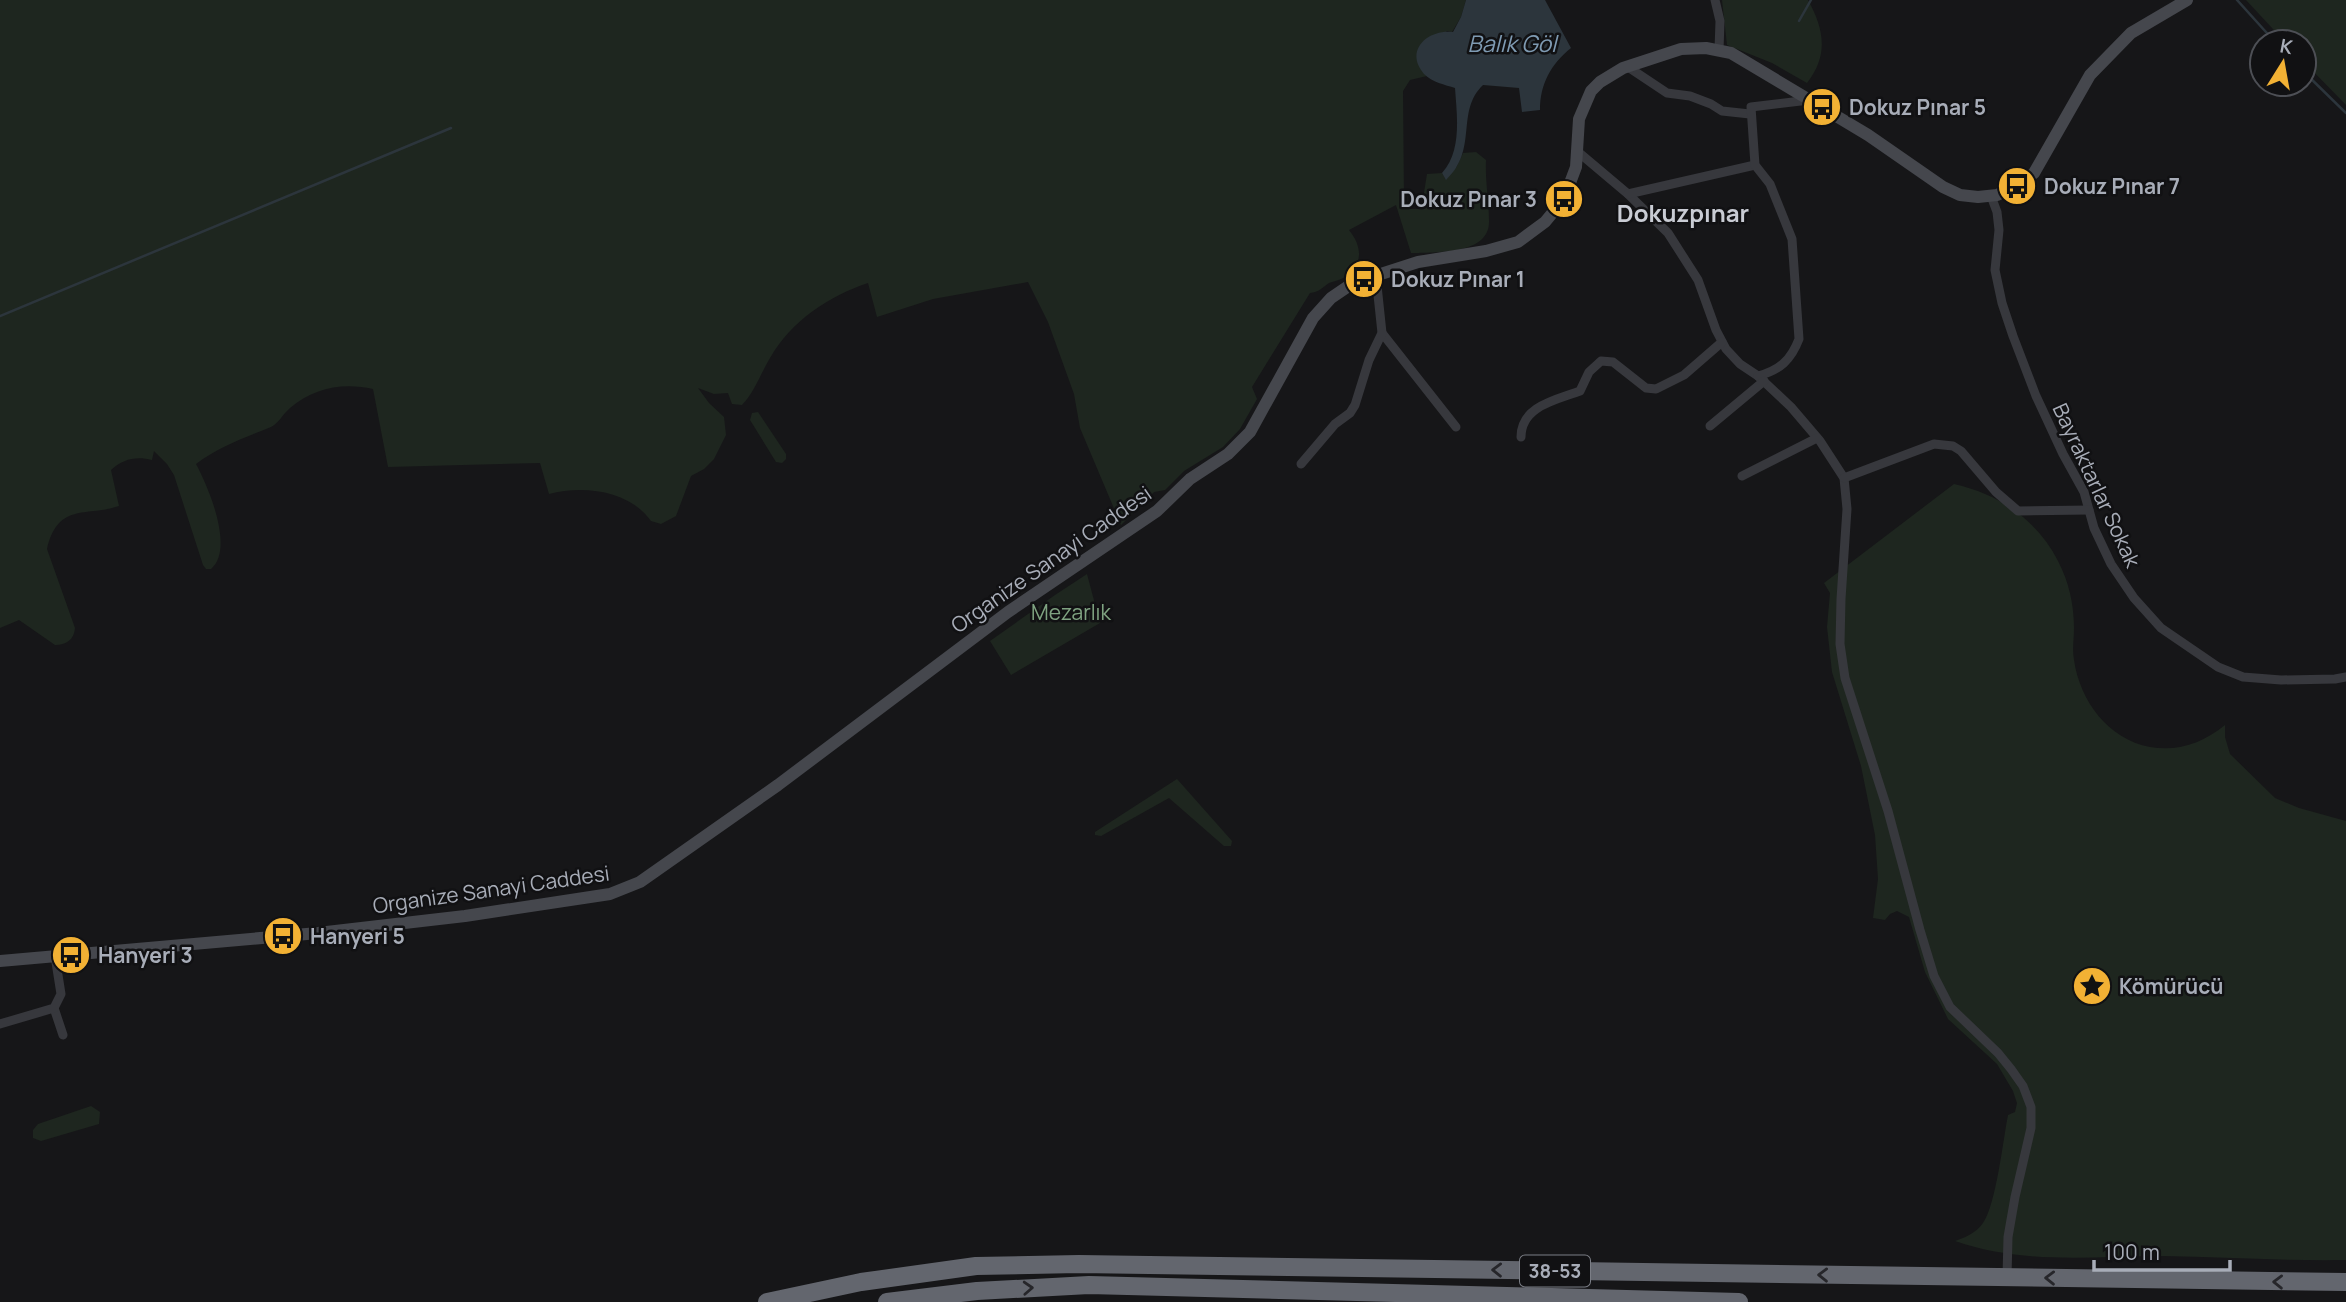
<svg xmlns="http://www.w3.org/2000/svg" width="2346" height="1302" font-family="Manrope,sans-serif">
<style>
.green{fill:#1e261f}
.water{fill:#2c353c}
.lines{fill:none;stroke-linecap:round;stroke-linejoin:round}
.stream{stroke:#2c353c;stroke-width:2.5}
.street{stroke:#37383d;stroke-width:9}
.secondary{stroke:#45474d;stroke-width:12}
.highway{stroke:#63666e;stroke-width:18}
.oneway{stroke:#26262a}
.labels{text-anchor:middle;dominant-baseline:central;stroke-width:5;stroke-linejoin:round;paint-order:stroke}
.shield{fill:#111113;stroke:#7b7e86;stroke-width:2}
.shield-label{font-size:19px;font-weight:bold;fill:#a8adb8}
.poi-label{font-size:21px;font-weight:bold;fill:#a8adb8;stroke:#111113;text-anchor:start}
.street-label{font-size:21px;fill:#a8adb8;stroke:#111113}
.park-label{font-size:21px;fill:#7fa381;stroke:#111113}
.water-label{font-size:23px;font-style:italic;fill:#7f9bb3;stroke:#111113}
.quarter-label{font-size:24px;font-weight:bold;fill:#c9ccd4;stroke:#111113}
</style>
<rect width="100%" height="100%" fill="#161618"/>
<!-- green -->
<g class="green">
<path d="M0,0H1466L1461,17L1452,32L1447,31L1417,54L1419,63L1427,76L1410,80L1403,91L1404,201L1409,209H1418L1422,205L1427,174L1442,173L1446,179L1457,166L1463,153L1476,152L1486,160C1485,181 1489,200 1489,221C1490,255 1435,252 1411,253L1396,205L1349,230C1362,246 1364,264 1345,277C1340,280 1334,281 1329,283C1322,288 1319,292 1310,293L1252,387L1257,399L1240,429L1223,447L1184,471L1165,490L1154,492L1121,525L1080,428L1074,394L1048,322L1028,282L933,299L877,317L868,283C829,296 791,321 770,358C761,373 754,393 742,405L732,404L728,393L714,394L698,388L709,403L724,417L726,435L714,459L704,469L691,476L676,516L661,524L651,521C629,490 583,485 549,494L540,463L388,467L373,389C343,382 313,388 290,408C283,414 278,424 271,427C244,438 220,446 196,464C208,486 235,549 211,569H206L203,565L174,475L167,464L154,451L152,460C136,456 123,459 111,470L119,506C87,517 58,502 47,549L75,628C74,640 66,645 55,645L19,620L0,628Z"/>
<path d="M1722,0H1808C1824,29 1829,55 1807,83L1772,63L1727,45Z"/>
<path d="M2246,0H2346V105L2304,62V42H2285Z"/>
<path d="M758,412L786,454V459L782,463L776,462L750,420L752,413Z"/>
<path d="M1954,484C1999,494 2037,520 2058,561C2069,582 2074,605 2074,628C2074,639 2072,649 2074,660C2080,701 2108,739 2150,747C2178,752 2203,743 2225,725V737L2230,754L2275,798L2299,808L2346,821V1260C2285,1261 2224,1257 2163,1256C2091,1256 2025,1265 1955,1241C1966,1237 1976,1233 1983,1223C1996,1205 2003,1140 2008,1115L2015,1112L2017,1103L2013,1091L1997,1064L1948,1019L1925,972L1909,917L1897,911L1890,914L1885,920L1873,918L1878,879L1875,835L1861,766L1832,672L1827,627L1830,593L1824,583Z"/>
<path d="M1087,574L1100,623L1011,675L990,641L1055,595Z"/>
<path d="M1177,779L1232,841L1231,846H1224L1169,798L1101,836L1095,835V832Z"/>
<path d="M91,1106L100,1112L99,1124L41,1141L33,1138V1130L38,1124Z"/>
</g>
<!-- water -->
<path class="water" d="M1466,0H1545L1571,48C1551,64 1540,84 1540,110L1522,112L1519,88L1483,85C1455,112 1479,149 1446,180L1442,173C1462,151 1457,116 1455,88C1445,85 1432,82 1424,74C1404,51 1427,29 1453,32L1461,17Z"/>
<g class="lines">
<!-- stream -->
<g class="stream">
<path d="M2237,0L2275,42"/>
<path d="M1799,21L1811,0"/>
<path d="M2304,72L2346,113"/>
<path d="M0,316L451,128"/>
</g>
<!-- street -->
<g class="street">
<path d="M1715,0L1720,21L1719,50"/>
<path d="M1628,67L1667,93L1690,96L1711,104L1722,111L1750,114"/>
<path d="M1577,151L1628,194L1668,233L1698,280L1716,330L1726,349L1740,364L1758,376L1791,407L1820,441L1844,478L1847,509L1841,599L1840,644L1845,678L1888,811L1920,930L1934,976L1950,1007L1998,1053L2011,1069L2023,1086L2031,1107V1128L2015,1197L2008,1237L2007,1277"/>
<path d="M1628,194L1755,165"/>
<path d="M1991,196L1997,212L1999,230L1995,270L2002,303L2013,336L2036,396L2063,454L2084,492L2094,528L2111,564L2134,598L2161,628L2218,667L2243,677L2281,680L2335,679L2346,677"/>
<path d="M1382,333L1456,427"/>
<path d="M1758,376C1780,370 1791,360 1799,339L1792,239L1770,184L1755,165L1751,107L1809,100"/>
<path d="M1710,426L1764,381"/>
<path d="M1521,437C1521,406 1556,400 1580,391L1589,372L1601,361L1613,362L1646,388L1656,389L1684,375L1722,342"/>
<path d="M1301,464L1335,424L1350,413L1355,405L1369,360L1382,333L1376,276"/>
<path d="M1742,476L1817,438"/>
<path d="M1844,478L1934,444L1953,446L1961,451L1996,492L2018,511L2089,510"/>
<path d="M54,1008L63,1035"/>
<path d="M0,1024L54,1008L61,994L55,956"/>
</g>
<!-- secondary -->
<path class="secondary" d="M0,961L318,933L465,916L610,894L640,882L778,785L1008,612L1157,511L1190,479L1228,454L1250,432L1313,318L1331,298L1353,283L1418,262L1486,251L1518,242L1545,222L1564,199L1576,167L1579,119L1591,91L1600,82L1623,68L1681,49L1706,48L1731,53L1868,135L1943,187L1960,195L1978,197L1997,195L2017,186L2034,173L2090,75L2131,33L2187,0"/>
<!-- highway -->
<g class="highway">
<path d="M767,1302L861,1282L976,1266L1079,1264L2346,1282"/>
<path d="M887,1302L977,1291L1089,1285L1739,1302"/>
</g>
</g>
<!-- one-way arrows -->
<defs><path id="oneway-chevron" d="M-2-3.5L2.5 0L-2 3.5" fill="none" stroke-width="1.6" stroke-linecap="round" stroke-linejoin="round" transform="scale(1.75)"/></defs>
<g class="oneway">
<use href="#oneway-chevron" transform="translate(1497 1270) rotate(-179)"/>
<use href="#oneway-chevron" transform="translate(1823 1275) rotate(-179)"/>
<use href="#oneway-chevron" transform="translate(2050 1278) rotate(-179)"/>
<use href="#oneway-chevron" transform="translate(2278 1282) rotate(-179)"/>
<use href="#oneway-chevron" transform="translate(1028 1288) rotate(-3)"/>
</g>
<!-- icons -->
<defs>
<g id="bus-disc" transform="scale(2.0125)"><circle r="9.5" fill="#f2b134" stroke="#111113"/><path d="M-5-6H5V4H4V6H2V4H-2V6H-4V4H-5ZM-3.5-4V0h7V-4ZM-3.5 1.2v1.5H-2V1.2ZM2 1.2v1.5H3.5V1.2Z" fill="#111"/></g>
<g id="sight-disc" transform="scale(2.0125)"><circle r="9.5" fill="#f2b134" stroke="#111113"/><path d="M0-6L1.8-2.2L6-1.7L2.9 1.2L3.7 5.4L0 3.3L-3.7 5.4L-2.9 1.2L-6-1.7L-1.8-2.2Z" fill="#111"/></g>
</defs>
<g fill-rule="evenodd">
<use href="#bus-disc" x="1822" y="107"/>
<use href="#bus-disc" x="2017" y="186"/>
<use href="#bus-disc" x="1564" y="199"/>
<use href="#bus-disc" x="1364" y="279"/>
<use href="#bus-disc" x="283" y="936"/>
<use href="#bus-disc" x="71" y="955"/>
<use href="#sight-disc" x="2092" y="986"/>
</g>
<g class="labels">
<!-- shield labels -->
<rect class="shield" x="1520" y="1255.5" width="70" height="31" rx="5"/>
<g class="shield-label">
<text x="1555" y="1271">38-53</text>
</g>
<!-- poi labels -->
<g class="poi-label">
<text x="1849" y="107">Dokuz Pınar 5</text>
<text x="2044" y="186">Dokuz Pınar 7</text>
<text x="1537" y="199" text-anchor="end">Dokuz Pınar 3</text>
<text x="1391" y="279">Dokuz Pınar 1</text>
<text x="310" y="936">Hanyeri 5</text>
<text x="98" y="955">Hanyeri 3</text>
<text x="2119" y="986">Kömürücü</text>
</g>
<!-- street labels -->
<g class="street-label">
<text transform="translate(2097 485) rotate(65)">Bayraktarlar Sokak</text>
<text transform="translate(1051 559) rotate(-35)">Organize Sanayi Caddesi</text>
<text transform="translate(491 889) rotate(-8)">Organize Sanayi Caddesi</text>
</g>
<!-- park labels -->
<g class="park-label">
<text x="1071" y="612">Mezarlık</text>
</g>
<!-- water labels -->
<g class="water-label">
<text x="1512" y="43">Balık Göl</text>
</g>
<!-- quarter labels -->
<g class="quarter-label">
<text x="1683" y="212">Dokuzpınar</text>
</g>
</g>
<!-- north arrow -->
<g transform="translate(2283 63) rotate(11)"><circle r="33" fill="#111113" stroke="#4d4f55" stroke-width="2"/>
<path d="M0-5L12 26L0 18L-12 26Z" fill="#f2b134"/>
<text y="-10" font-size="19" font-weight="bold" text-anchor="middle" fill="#a8adb8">K</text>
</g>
<!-- scale -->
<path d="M2094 1260v10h136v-10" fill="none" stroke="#a8adb8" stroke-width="3.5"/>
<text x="2104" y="1260" font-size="21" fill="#a8adb8" stroke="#111113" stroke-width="5" paint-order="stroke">100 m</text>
</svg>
